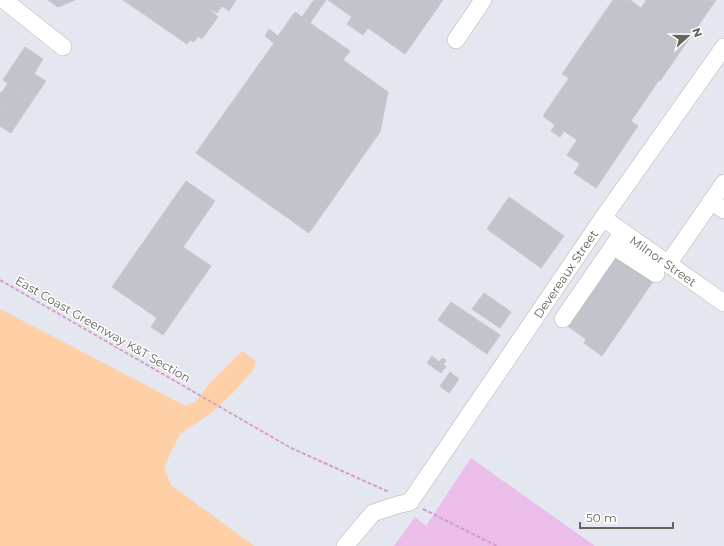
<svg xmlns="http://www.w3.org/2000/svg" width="724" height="546" font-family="Montserrat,sans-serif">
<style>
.green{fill:#eabee8}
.water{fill:#ffd0a5}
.building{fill:#c1c4cb;stroke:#c1c7d5}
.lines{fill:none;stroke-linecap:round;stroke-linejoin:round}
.minor-casing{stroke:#b5b3ad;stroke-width:18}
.path{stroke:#d69cc3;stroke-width:2;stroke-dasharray:4 2;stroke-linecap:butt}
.minor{stroke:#fff;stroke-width:17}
.labels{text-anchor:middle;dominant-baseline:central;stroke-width:3;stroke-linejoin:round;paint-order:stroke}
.street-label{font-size:12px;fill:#66625c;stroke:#fff}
</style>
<rect width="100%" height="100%" fill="#e4e6f0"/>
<!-- green -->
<path class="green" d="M471,458L595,546H394L415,517L426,526Z"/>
<!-- water -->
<path class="water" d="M0,309L186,406L196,402L209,384L242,351L256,361L254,369L234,392L210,414L180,434L164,467L171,485L254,546H0Z"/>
<!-- building -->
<g class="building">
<path d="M48,0H75L58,7Z"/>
<path d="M123,0H236L229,11L222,6L217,13L211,9L210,10L218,17L202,39L198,36L194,42L190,40L187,44Z"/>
<path d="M314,0H326L310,23L350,51L343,60L388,92L380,132L309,233L196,153L274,43L265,36L269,29L278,36L295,12L302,17Z"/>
<path d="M328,0H443L405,54L368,28L363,35L347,24L352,17Z"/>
<path d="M613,0H630L641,8L646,1L645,0H716L660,81L659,80L631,121L638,126L596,188L574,173L580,164L567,155L577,140L564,131L560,137L551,131L555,125L543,116L569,78L562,74Z"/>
<path d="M25,47L43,59L34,74L46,81L33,100L3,80Z"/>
<path d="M8,83L16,89L0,112V93L2,92Z"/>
<path d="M16,89L33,100L11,133L0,126V112Z"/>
<path d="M186,181L215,201L183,247L211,266L163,335L151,327L157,318L112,287Z"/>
<path d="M509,197L564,236L541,268L487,229Z"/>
<path d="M616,253L654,280L602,356L584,343L586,339L566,325Z"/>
<path d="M484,293L511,312L500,328L472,309Z"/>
<path d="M451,302L500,335L487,354L438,320Z"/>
<path d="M432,356L439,362L442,358L446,360L443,365L446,366L441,373L427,363Z"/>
<path d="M450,372L459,379L449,393L440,386Z"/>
</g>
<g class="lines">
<!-- minor casing -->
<g class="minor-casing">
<g id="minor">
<path d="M4,0L63,47"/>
<path d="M456,40L483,0"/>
<path d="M711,201L724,210"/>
<path id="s1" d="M603,218L724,303"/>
<path d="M613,246L656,274"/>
<path d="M668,264L724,183"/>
<path d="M563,319L623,232"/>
<path id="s2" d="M345,546L373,513L397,505L410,502L603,218L724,47"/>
</g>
</g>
<!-- path -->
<g class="path">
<path d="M0,280L291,448L389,492"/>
<path d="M423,509L497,546"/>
</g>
<!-- minor -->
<use href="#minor" class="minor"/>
</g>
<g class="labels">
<!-- street labels -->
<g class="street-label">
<text stroke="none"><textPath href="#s1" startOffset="74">Milnor Street</textPath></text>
<text stroke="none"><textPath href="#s2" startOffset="358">Devereaux Street</textPath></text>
<text transform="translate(103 329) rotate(30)">East Coast Greenway K&amp;T Section</text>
</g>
</g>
<!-- north arrow -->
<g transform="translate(688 36) rotate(69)" stroke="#ffffff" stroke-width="3" paint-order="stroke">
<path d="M0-3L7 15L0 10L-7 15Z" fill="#66625c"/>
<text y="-6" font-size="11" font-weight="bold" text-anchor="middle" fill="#66625c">N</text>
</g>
<!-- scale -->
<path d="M580 522v6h93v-6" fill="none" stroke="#66625c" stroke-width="2"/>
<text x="586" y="522" font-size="12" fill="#66625c" stroke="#ffffff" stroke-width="3" paint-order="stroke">50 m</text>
</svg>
